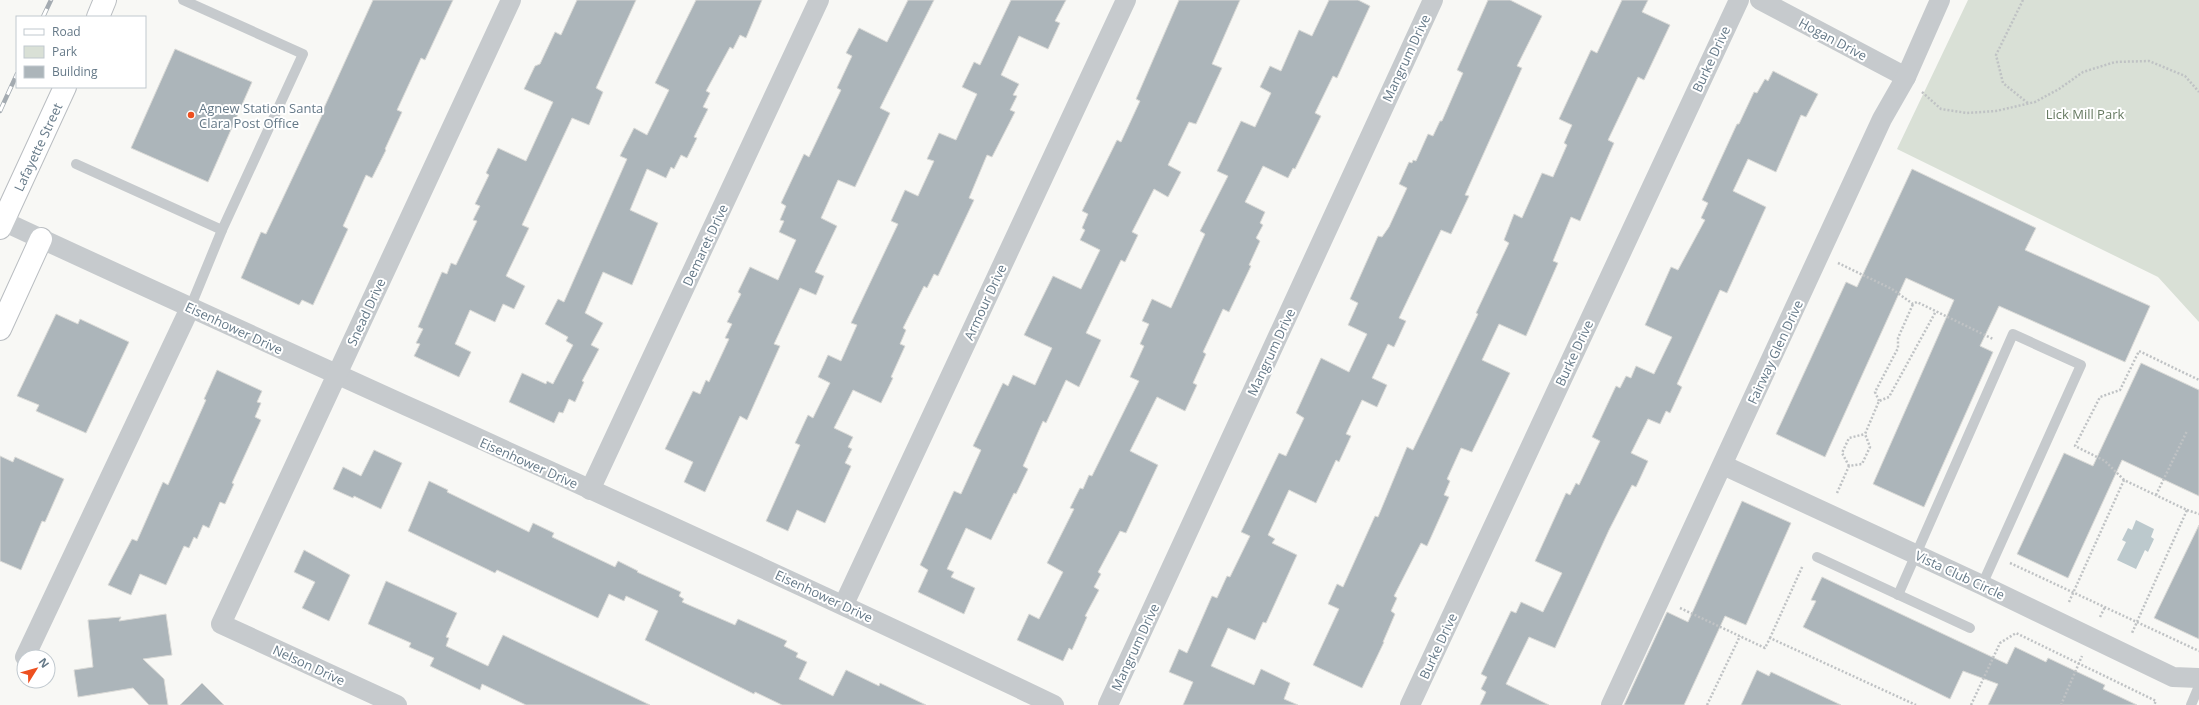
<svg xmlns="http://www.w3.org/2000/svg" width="2199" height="705" font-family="'Open Sans',sans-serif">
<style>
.green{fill:#d9e0d6}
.water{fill:#bcc9cd}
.building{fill:#acb5ba;stroke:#dadad7}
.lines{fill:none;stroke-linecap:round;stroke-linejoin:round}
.primary-casing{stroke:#b9bdc1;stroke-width:24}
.path{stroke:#bfc2c4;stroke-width:2.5;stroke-dasharray:2 2;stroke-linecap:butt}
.lane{stroke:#c6cacd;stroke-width:10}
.street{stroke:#c6cacd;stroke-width:20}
.primary{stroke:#fff;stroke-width:22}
.rail-casing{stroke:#a4abb1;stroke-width:4.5}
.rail{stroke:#fff;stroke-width:3;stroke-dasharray:9;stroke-linecap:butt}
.poi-dot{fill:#ed5020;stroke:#fff;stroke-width:1.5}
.labels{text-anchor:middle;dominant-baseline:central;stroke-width:4;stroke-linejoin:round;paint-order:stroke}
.street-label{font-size:13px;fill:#657988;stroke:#fff}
.poi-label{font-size:13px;fill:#657988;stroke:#fff;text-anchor:start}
.park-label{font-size:13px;fill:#667a61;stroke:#fff}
</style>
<rect width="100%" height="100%" fill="#f8f8f5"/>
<!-- green -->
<path class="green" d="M1968,0H2199V322L2158,277L1897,149Z"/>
<!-- water -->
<path class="water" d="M2136,520L2154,529L2151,537L2154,539L2148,552L2145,550L2136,569L2117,560L2126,542L2122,540L2128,528L2132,530Z"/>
<!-- building -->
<g class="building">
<path d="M373,0H453L425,60L421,58L397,110L402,112L385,149L386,150L372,178L366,175L343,226L348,229L313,305L302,300L299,305L241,278L261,232L266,234L324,111L323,110Z"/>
<path d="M577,0H636L596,88L603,92L589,125L572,118L522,225L529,228L506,276L525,286L514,309L503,304L495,322L470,310L455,344L471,352L459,377L414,356L420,344L416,343L423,329L418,327L442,272L447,274L451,263L456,265L477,221L473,220L480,206L475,204L489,175L486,173L498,148L526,161L553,102L524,89L535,66L540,64L555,32L561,35Z"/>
<path d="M696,0H762L746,38L740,35L733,49L730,47L706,91L710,93L703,107L708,109L694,137L697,138L687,158L681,155L674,169L671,167L666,178L647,169L630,210L658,223L632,285L603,272L585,313L603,323L591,345L599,349L582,381L584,382L575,402L569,399L563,413L559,412L554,423L509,402L522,373L546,384L547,381L553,384L573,345L566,341L568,337L545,324L558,299L564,302L627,159L620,156L634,128L647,135L669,90L655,83Z"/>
<path d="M908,0H934L880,108L890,113L855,187L838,180L821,218L837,226L815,272L824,276L816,295L800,288L774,344L780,346L747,420L740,416L705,492L684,482L693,462L665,449L693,391L700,394L706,380L709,382L729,339L725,338L732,324L727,322L741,294L738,292L750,267L778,280L796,240L779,232L784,221L780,220L786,206L781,203L804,154L809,157L841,90L837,88L852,56L846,53L859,28L887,42Z"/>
<path d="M1011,0H1066L1055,21L1060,23L1048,49L1019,36L1001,75L1019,84L1013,95L1017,96L1010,110L1015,112L992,157L987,155L969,198L974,200L938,276L934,274L927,288L924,286L903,328L906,330L900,344L905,346L891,377L893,378L881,403L853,390L834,428L853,437L848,447L852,449L845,463L851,466L825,523L797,510L788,531L766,521L800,445L795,443L808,415L813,418L830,383L818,377L828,355L841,361L857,325L851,323L898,224L891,221L905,190L918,196L934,161L927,159L939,133L956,140L977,94L962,87L974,62L980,65Z"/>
<path d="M1179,0H1240L1212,64L1222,68L1196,124L1189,122L1168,165L1181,172L1168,197L1154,189L1132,232L1138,235L1125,262L1121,260L1086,333L1101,340L1079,387L1066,380L1046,423L1043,421L1023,466L1028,469L1016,494L1014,493L991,540L966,528L947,569L954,572L951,577L975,588L964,614L918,592L928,570L920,565L954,491L961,494L981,450L973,446L1003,383L1008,386L1013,375L1035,385L1052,348L1024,335L1053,276L1081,289L1100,250L1080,240L1085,230L1082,228L1088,214L1082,211L1117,140L1121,142L1140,101L1136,99Z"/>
<path d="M1329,0H1358L1370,6L1337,78L1333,76L1315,113L1321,116L1295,169L1293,168L1288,178L1263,166L1245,202L1265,212L1260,223L1263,225L1256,238L1260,241L1249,265L1251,266L1229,312L1223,309L1203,352L1206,354L1193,383L1197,385L1185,411L1157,397L1130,451L1158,465L1126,533L1120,531L1098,572L1101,574L1094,587L1099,590L1085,616L1087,617L1072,650L1069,648L1063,661L1017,640L1029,614L1039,619L1063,572L1047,563L1074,509L1070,508L1080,488L1083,489L1089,475L1092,476L1139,381L1130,377L1144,346L1140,344L1149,324L1142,321L1152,299L1171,308L1205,234L1200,231L1228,176L1217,171L1241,121L1255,127L1271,93L1260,87L1270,66L1281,71L1299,30L1312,36Z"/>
<path d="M1488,0H1510L1542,16L1517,66L1522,68L1465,195L1469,196L1451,234L1441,230L1399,318L1406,321L1394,347L1388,344L1372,378L1387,385L1377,407L1362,400L1346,434L1351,436L1339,462L1336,460L1316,503L1289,490L1268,535L1275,539L1272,543L1297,555L1266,623L1263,622L1255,640L1228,628L1211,666L1254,685L1261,669L1290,683L1284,699L1298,705H1183L1193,682L1169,672L1179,649L1187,653L1212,596L1217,598L1227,576L1230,577L1250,536L1241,532L1279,453L1286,456L1304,418L1296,413L1321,358L1349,372L1367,334L1348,325L1358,303L1350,299L1378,236L1382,237L1389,227L1407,188L1399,184L1409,162L1412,163L1413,160L1416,161L1428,134L1433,136L1440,121H1442L1463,73L1457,70Z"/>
<path d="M1622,0H1648L1642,12L1670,25L1644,80L1638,77L1608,140L1614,143L1580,221L1571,217L1553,261L1558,263L1526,336L1499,324L1482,360L1510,373L1472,452L1461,448L1447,479L1450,481L1444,495L1449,497L1427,546L1421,543L1394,596L1397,598L1391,611L1395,614L1383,642H1384L1362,688L1313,665L1339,609L1328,604L1337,584L1343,587L1375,516L1378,517L1407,447L1413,450L1478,314L1476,313L1509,243L1504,240L1514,214L1522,218L1542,173L1553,177L1567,145L1564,143L1572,125L1559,119L1591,50L1597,53Z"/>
<path d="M175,49L252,82L208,182L131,148Z"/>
<path d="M1773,71L1818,94L1806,117L1801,115L1776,172L1748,159L1733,191L1766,207L1727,293L1720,290L1677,384L1682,387L1670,413L1666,411L1660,424L1648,419L1631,453L1648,461L1636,487L1632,485L1609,530L1555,648L1529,637L1506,684L1549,705H1480L1486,692L1481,689L1487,677L1481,674L1511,611L1516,613L1521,602L1543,612L1562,573L1535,561L1566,493L1570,495L1576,483L1579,485L1600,441L1592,437L1616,386L1620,388L1626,376L1631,378L1636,366L1654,374L1672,337L1645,325L1671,267L1678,270L1705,220L1701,218L1708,203L1702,200L1737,124H1739L1754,92L1757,93L1765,79L1768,81Z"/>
<path d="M1912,169L2036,228L2025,250L2150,306L2125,362L1999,306L1980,346L1993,352L1924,507L1873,484L1954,300L1906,278L1825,457L1776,434L1846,282L1857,287Z"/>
<path d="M56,314L78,324L80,319L129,342L86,433L36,411L39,405L17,396Z"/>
<path d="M2141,363L2199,390V496L2122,460L2068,578L2017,554L2064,453L2093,466Z"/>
<path d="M217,370L262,391L257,402L261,403L255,417L261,420L232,483L234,484L225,504L220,502L209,528L203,525L197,539L194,537L189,548L184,546L166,585L140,574L131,595L108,585L132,539L137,541L163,482L168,485L206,400L204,399Z"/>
<path d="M374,450L402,463L381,509L354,496L353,498L333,489L343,467L361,476Z"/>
<path d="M0,456L13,462L15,457L64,479L45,522L42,521L21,570L0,561Z"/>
<path d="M429,481L448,490L447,492L529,532L533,523L554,533L552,537L615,567L618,561L638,571L637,572L681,592L679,596L684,599L682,602L735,625L738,619L787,641L784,646L798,653L796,657L807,662L799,679L833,696L846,670L879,686L880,683L926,705H782L755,692L754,694L645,640L658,611L626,596L624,601L609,594L598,618L497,570L495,573L408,531Z"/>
<path d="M1742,501L1791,523L1746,625L1725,616L1684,705H1624L1667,612L1688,622Z"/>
<path d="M2199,525V639L2154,618Z"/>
<path d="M304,550L350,575L329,621L302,608L315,582L294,572Z"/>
<path d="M1822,577L2007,664L2015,647L2046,662L2048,658L2105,685L2103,689L2137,705H1988L1998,684L1963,671L1950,699L1803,627L1816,601L1811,600Z"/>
<path d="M386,581L457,613L446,637L449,638L446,646L488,666L503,635L650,705H526L482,684L480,690L449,675L430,666L434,658L409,647L411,643L368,624Z"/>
<path d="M166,614L172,655L143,659L164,679L168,705H149L133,688L78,697L74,670L93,667L88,620L121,617L119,621Z"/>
<path d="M1757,670L1769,676L1771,672L1841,705H1741Z"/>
<path d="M202,683L224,705H180Z"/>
</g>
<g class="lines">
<!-- primary casing -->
<g class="primary-casing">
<g id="primary">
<path d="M98,17L105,0"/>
<path d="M0,228L65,87"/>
<path d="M0,329L41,239"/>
</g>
</g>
<!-- path -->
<g class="path">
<path d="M2023,0L1996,55L2003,83L2029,104"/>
<path d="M1922,92L1941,109L1967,113L1996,111L2035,102L2059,89L2083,72L2115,62L2149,61L2185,76L2199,92"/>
<path d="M1838,263L1892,289L1913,304L1917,302L1993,339"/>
<path d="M1879,401L1875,392L1898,348V338L1913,304"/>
<path d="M1849,466L1842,453L1849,438L1865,434"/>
<path d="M2124,480L2105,461L2075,446L2100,397L2120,390L2139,351L2199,380"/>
<path d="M1837,493L1849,466L1862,464L1870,447L1865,434L1879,401L1889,397L1936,311"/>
<path d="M2156,495L2187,431"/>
<path d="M2187,510L2199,514"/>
<path d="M2010,563L2199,651"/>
<path d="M2069,602L2124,480L2187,510L2132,633"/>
<path d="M1680,608L1765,648L1770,638L1916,705"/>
<path d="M2100,617L2105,607"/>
<path d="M1770,638L1803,565"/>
<path d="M1707,705L1740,636"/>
<path d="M1971,705L2000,643L2016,633L2156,701L2154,705"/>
<path d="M2061,705L2082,656"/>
</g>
<!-- lane -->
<g class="lane">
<path d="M183,0L303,54L222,230L190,308"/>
<path d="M76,164L222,230"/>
<path d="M1817,557L1970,628"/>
<path d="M1898,595L2013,334L2081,365L1982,585"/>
<path d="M2191,705L2199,686"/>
</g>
<!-- street -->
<g class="street">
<path d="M1760,0L1906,77"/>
<path d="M3,221C353,384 706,538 1054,705"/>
<path d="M1723,465L1982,585L2173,677L2199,678"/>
<path d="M590,490L819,0"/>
<path d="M844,604L1126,0"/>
<path d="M25,657L190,308"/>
<path d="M397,705L221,624L511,0"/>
<path d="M1108,705L1433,0"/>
<path d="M1410,705L1739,0"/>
<path d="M1611,705L1882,119L1906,77L1940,0"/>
</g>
<!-- primary -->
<use href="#primary" class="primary"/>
<!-- rail casing -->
<g class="rail-casing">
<g id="rail">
<path d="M43,17L51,0"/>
<path d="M0,111L17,74"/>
</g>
</g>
<!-- rail -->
<use href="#rail" class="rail"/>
</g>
<!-- markers -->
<circle class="poi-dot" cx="191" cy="115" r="4"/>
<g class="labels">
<!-- street labels -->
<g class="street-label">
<text transform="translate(1833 39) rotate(28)">Hogan Drive</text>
<text transform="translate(1406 58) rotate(-65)">Mangrum Drive</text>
<text transform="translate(1711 59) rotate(-65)">Burke Drive</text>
<text transform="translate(38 147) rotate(-65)">Lafayette Street</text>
<text transform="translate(705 245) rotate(-65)">Demaret Drive</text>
<text transform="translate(985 302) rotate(-65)">Armour Drive</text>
<text transform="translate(366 312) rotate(-65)">Snead Drive</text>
<text transform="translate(234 328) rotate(25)">Eisenhower Drive</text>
<text transform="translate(1271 352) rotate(-65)">Mangrum Drive</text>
<text transform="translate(1775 352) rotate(-65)">Fairway Glen Drive</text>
<text transform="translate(1574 353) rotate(-65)">Burke Drive</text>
<text transform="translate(529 463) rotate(24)">Eisenhower Drive</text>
<text transform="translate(1960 575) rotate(25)">Vista Club Circle</text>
<text transform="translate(824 596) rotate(25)">Eisenhower Drive</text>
<text transform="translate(1438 646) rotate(-65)">Burke Drive</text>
<text transform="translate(1135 647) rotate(-65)">Mangrum Drive</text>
<text transform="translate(309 665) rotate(25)">Nelson Drive</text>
</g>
<!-- poi labels -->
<g class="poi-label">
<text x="199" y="108">Agnew Station Santa<tspan x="199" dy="15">Clara Post Office</tspan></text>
</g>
<!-- park labels -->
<g class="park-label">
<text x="2085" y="114">Lick Mill Park</text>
</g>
</g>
<!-- legend -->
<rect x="16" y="16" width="130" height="72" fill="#ffffff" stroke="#c1c9cf"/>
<rect x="24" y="29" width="20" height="6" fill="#ffffff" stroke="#c1c9cf"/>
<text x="52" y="36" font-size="12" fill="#657988">Road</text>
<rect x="24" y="46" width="20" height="12" fill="#d9e0d6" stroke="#c1c9cf"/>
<text x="52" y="56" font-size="12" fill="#657988">Park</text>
<rect x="24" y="66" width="20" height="12" fill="#acb5ba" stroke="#c1c9cf"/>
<text x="52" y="76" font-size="12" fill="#657988">Building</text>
<!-- north arrow -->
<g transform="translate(36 669) rotate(53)"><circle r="19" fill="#ffffff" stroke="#c1c9cf"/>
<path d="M0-3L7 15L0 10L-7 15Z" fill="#ed5020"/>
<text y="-6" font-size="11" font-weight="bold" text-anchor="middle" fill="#657988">N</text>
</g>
</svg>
